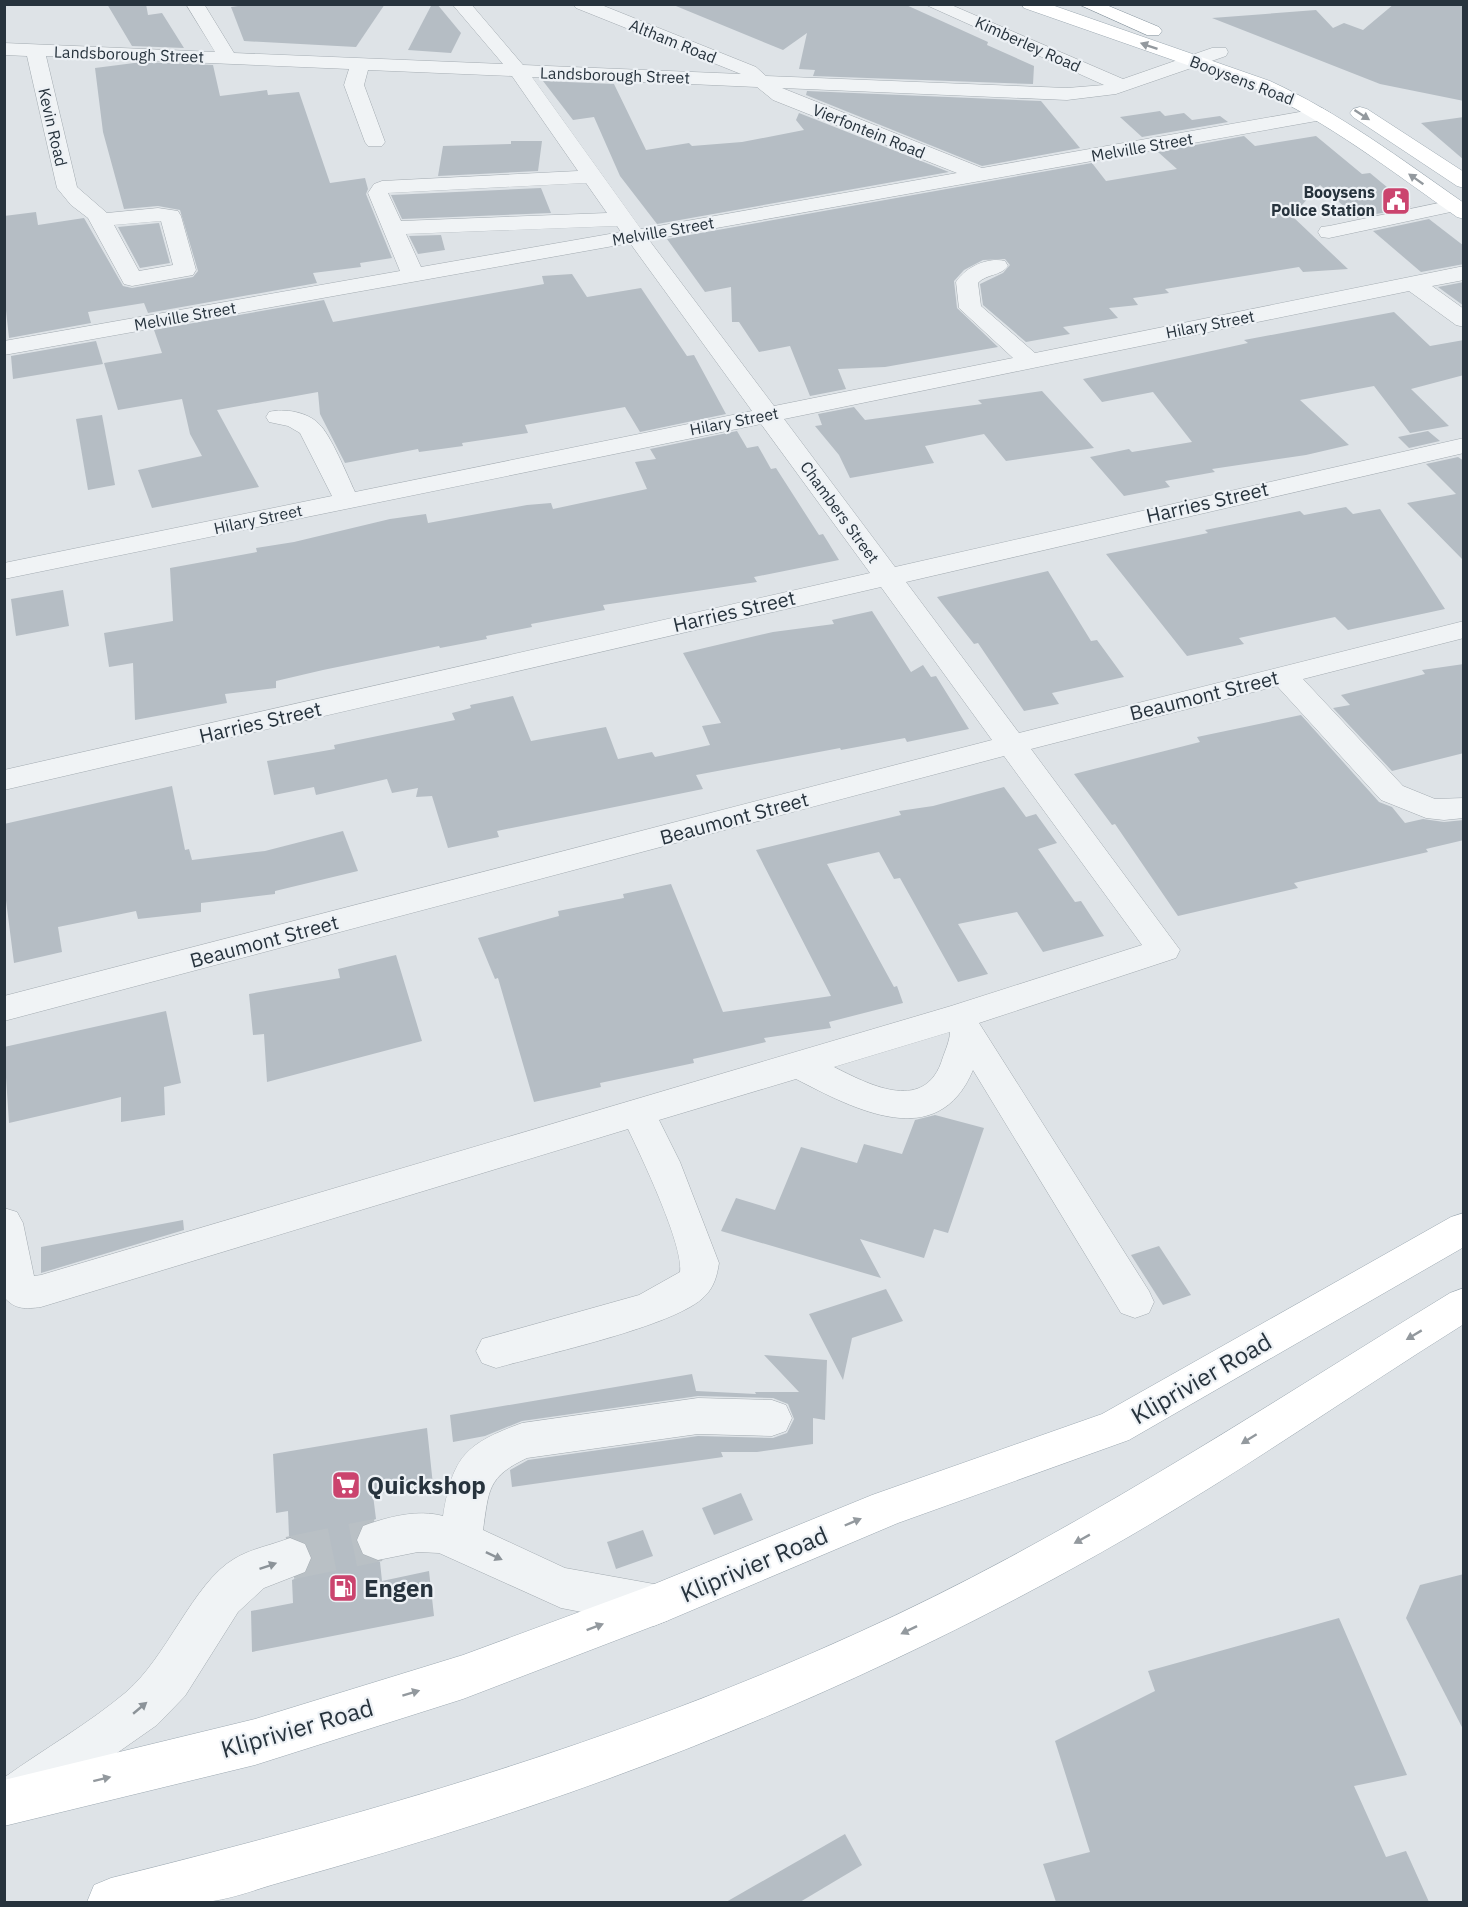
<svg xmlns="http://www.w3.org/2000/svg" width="1468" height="1907" font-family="'IBM Plex Sans',sans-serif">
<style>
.building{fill:#b5bdc4}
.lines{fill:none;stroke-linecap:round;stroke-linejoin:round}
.minor-tunnel{stroke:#b9c0c5;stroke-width:43;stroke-dasharray:43 21;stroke-linecap:butt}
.minor-casing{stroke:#a3abb1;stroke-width:1}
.major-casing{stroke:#9da9b2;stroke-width:1}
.highway-casing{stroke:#85939d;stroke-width:1}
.minor{fill:#f0f3f5;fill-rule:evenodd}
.major{fill:#fff;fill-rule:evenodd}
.highway{fill:#fff;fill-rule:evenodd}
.oneway{fill:#93999e}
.oneway2{fill:#8c9399}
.labels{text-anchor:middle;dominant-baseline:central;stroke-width:4.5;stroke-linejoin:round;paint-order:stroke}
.far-street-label{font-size:16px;fill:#27333d;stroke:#edf1f5}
.far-poi-label{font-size:16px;font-weight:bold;fill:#27333d;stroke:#edf1f5;text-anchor:end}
.street-label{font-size:20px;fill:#27333d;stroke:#edf1f5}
.near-street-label{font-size:24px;fill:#27333d;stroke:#edf1f5}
.near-poi-label{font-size:24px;font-weight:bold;fill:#27333d;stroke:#edf1f5;text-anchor:start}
</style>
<rect width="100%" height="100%" fill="#dee3e7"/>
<!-- building -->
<g class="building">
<path d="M107,4H146L148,15L162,13L184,48L132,46Z"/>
<path d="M252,4H385L356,47L244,41L231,7Z"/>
<path d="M432,4H437L461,33L451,53L408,50Z"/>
<path d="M671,4H904L988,42L987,45L1034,66L1033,84L813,76L815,70L799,69L807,33L783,50Z"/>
<path d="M1394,4H1464V101L1380,84L1212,18L1316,10L1333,28L1344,23L1363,30Z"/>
<path d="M142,62L213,65L220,96L267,90L268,95L299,92L330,183L365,178L368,189L366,194L392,258L360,263L361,267L313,273L317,283L148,313L144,303L88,312L91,323L9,338L4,292V216L36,212L38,225L84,218L123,286L132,288L193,277L198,271L180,210L158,206L124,209L103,132L95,68Z"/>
<path d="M543,81L614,84L646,150L689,143L692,146L742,142L804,130L796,120L799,113L949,172L657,224L620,176L594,117L573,120Z"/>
<path d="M807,91L1041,101L1080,148L982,166L806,95Z"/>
<path d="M1160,111L1165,116L1184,113L1192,120L1220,116L1228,122L1142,137L1120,117Z"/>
<path d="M1464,117V160L1421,123Z"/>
<path d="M1244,136L1255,146L1316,136L1362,174L1370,173L1411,207L1357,218L1320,185L1292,216L1348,269L1303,272L1299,267L1165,289L1169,293L1133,298L1138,305L1109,308L1118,318L1063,327L1070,334L1026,342L983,305L980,284L1003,273L1010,265L1005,259L983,260L964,270L954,281L957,308L998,347L885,367L838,369L846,389L810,396L790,346L759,352L739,322H732L731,287L705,292L667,239L1092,163L1106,181L1177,169L1158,152Z"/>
<path d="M511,141H542L538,171L438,176L443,146L511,144Z"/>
<path d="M541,188L551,213L402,219L391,195Z"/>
<path d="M1429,219L1464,246V264L1421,272L1373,231Z"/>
<path d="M159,223L170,263L140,268L118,227Z"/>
<path d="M441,235L445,250L418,254L409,236Z"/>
<path d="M572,274L587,297L641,288L687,356L694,355L726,414L640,432L625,407L525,425L528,433L462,443L463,446L419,452L418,449L345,463L320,414L318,392L217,410L259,487L152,508L138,470L202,456L190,434L182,399L118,410L104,363L162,353L154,330L324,300L333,322L544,284L542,276Z"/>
<path d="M1464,282V306L1438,287Z"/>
<path d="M1394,312L1430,346L1464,340V375L1411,389L1449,426L1410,433L1374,386L1300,400L1349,445L1306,455L1212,469L1215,472L1165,481L1170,487L1124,496L1090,457L1129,449L1132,452L1192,442L1153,392L1102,402L1083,379L1248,343L1244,340Z"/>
<path d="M96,341L103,364L13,379L11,356Z"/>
<path d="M1042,391L1094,448L1006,461L984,434L925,446L934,463L850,478L839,455L815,426L822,425L818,414L854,407L865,420L982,404L978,400Z"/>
<path d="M102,415L115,485L88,490L76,419Z"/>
<path d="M737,431L747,448L758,446L771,469L776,468L819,535L823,534L839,560L754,577L757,582L603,605L605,610L531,624L532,627L486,636L487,639L440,648L439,646L323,670L276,681V688L225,694L227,703L135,720L133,663L109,667L104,633L173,621L170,568L257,552L256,548L294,542L390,519L426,514L428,523L527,505L551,503L553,509L647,489L635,462L656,459L650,449Z"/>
<path d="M1428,431L1440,441L1409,448L1398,437Z"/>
<path d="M1458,457L1464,461V561L1407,503L1456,494L1426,464Z"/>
<path d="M1346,507L1353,514L1380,509L1445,609L1348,630L1335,617L1239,638L1244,644L1187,656L1106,554L1208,533L1205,530L1300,511L1304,515Z"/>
<path d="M1048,571L1091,641L1097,640L1124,677L1052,693L1059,704L1024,711L978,643L974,644L937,597Z"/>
<path d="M63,590L69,626L16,636L11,599Z"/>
<path d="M872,611L911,672L923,665L931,677L936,676L969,729L907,742L905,738L841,750L840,748L696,775L703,789L497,831L499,837L448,848L432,796L416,797L418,788L392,793L387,779L316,795L314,787L274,795L267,761L335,749L334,745L455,720L452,713L471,708L470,705L513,696L531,741L606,727L618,759L652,752L655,757L710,745L702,726L721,723L683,653L773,632L834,624L832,620Z"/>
<path d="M1464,664V753L1392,771L1333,708L1350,705L1341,695L1425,674L1422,670Z"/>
<path d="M1301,715L1379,802L1392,807L1405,823L1423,819L1444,822L1464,820V840L1426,849L1428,852L1294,883L1298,888L1178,916L1115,824L1112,825L1074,774L1200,742L1197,737Z"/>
<path d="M172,786L185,850L189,849L192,860L265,851L343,831L358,871L275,891V894L201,903V912L138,919L136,911L58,927L62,952L14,963L4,885V824Z"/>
<path d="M1004,787L1026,817L1036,814L1057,843L1038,849L1075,902L1081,901L1104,936L1043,952L1017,912L958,924L988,974L958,982L900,878L894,879L879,852L827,864L894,987L897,986L903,1003L829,1022L831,1028L764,1038L766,1042L693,1059L694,1063L600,1083L601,1087L534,1102L498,978L495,979L478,938L559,916L558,911L624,898L623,894L671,884L723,1012L831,996L756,850L901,815L899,811L933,806Z"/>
<path d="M396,955L422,1041L267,1082L264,1034L253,1035L249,994L340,978L338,969Z"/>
<path d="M166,1011L181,1083L164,1087L165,1115L121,1122V1097L9,1123L4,1047Z"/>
<path d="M935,1115L984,1128L948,1233L934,1229L924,1258L860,1239L881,1278L721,1231L736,1198L775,1210L801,1147L857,1163L864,1144L902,1154L915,1120Z"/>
<path d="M183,1220L184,1230L41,1273V1247Z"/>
<path d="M1159,1246L1191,1295L1163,1305L1131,1255Z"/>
<path d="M886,1289L903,1321L852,1338L843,1380L809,1314Z"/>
<path d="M764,1355L827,1360L825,1420L813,1418V1444L757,1452H721L723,1457L512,1487L510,1470L528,1460L698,1436L773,1438L787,1433L794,1419L788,1404L773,1398L698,1396L522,1421L485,1436L453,1442L450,1415L692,1374L696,1391L756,1394L755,1392H799Z"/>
<path d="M427,1428L433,1485L373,1495L376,1519L361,1525L355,1541L362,1556L380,1562L382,1581L429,1571L434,1616L252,1652L251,1611L293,1603L292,1580L306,1574L313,1559L306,1542L289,1536L288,1511L276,1513L273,1454Z"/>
<path d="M741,1493L753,1520L714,1535L702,1508Z"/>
<path d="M643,1530L653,1556L616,1569L607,1542Z"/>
<path d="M1464,1574V1731L1406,1618L1420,1585Z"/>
<path d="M1339,1618L1407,1775L1354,1786L1386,1857L1406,1851L1429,1902H1056L1043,1864L1090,1852L1055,1741L1155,1691L1148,1671Z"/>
<path d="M845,1834L862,1865L800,1902H726Z"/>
</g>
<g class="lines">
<!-- minor-tunnel -->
<path class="minor-tunnel" d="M290,1558L378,1540"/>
<!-- minor casing -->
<g class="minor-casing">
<g id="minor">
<path d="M186,4H204L234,53L503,64L452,4H471L523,65L741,74L576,8L573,4H599L756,67L766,76L1067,88L1104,85L924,4H949L1123,79L1212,48H1226L1228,52L1226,56L1116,94L1067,100L782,88L982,168L1322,108L1332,114L1322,120L649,240L774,406L1013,358L959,308L956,282C966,267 987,257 1005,261L1008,266C1001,276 986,274 978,283L981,306L1035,353L1464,266V280L1432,286L1464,309V327L1456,325L1409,291L784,419L895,567L1464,438V453L906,582L1019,733L1464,621V638L1303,679L1403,786L1435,799L1464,798V818L1444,820L1426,818L1381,800L1277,686L1031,749L1180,950L1176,958L979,1023L1149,1291L1154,1302L1149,1313L1135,1318L1121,1313L973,1070C938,1154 854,1109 796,1079L659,1120L680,1162L719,1263C717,1276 714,1287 705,1296C677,1326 541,1355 496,1368L482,1363L476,1351L482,1339L639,1295L680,1272C684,1246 641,1156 628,1129L41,1307C26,1309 15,1310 4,1297V1208L17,1212L23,1223L34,1276L41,1275L951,1006L1142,945L1004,756L4,1021V996L992,740L881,587L4,790V770L870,573L761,424L4,579V563L332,496L300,433L288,426L269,422L266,417L269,412C284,408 308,412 319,424C331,435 347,475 355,492L752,411L630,243L4,355V341L400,271L368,193L374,184L382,181L578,171L512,76L368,70L364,85L385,142L382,146H368L365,142L344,85L349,69L46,56L77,187L107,213L158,208L178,211L181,216L196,270L193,275L132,286L124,284L88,218L71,205L57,188L27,56L4,55V43L215,52ZM532,77L757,87L773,100L957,173L641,229ZM586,183L607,213L401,221L388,193ZM161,221L173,265L139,271L114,225ZM617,226L621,232L421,267L406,234ZM950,1032C950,1041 944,1053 941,1063C922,1113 868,1084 834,1067Z"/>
<path d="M1453,200L1460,202L1464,206L1460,210L1329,238L1321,237L1318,232L1321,227L1329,226Z"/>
<path d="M698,1398L772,1400L786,1405L792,1418L786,1431L772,1436L698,1434L527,1458C487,1477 489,1490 483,1530L565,1568L654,1584L669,1590L676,1605L669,1620L654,1626L561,1608L439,1553L418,1552L378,1560L363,1554L357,1540L363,1526C387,1517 418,1509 443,1516C453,1456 465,1444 522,1423Z"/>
<path d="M290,1538L305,1544L311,1558L305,1572L264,1588L238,1612L185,1696L157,1725L37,1809L21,1816L5,1809V1777C44,1749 88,1724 125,1693C167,1658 193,1583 234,1559C250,1549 272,1545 290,1538Z"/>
</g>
</g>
<!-- major casing -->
<g class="major-casing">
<g id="major">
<path d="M1021,4H1049L1270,81C1340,113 1401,159 1464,203V219L1457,217C1391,171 1329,122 1256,89L1024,8Z"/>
<path d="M1360,107L1367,109L1464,172V188L1457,186L1353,117L1350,113L1353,109Z"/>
<path d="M1464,1213V1247L1129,1440L898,1523L669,1620L463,1699L255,1765L4,1826V1780L255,1719L463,1655L647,1587L872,1495L1102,1414L1451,1217Z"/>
<path d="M1464,1288V1324C1352,1394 1244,1470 1130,1536C926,1654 710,1748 486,1821C418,1843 350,1863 282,1882C256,1889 228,1901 201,1902C164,1905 125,1902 87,1902L94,1885L111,1878C365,1815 616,1743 855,1634C1066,1539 1254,1413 1450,1293Z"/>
</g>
</g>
<!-- highway casing -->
<g class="highway-casing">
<path id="highway" d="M1078,4H1104L1159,27L1162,31L1159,35H1147Z"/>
</g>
<!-- minor -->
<use href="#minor" class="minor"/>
<!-- major -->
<use href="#major" class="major"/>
<!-- highway -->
<use href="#highway" class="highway"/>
</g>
<!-- one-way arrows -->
<defs><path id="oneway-solid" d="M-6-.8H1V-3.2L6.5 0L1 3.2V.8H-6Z" transform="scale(1.5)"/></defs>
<g class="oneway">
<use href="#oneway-solid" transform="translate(1149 46) rotate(-161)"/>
<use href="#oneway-solid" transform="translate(1362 115) rotate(33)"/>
<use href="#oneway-solid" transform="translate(1416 179) rotate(-145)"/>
<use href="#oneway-solid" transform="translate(1414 1335) rotate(149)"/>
<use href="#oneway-solid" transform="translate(1249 1439) rotate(148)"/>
<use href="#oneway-solid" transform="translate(853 1522) rotate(-23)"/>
<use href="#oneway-solid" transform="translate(1082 1539) rotate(151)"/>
<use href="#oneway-solid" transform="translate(595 1627) rotate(-21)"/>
<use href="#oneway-solid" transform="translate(909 1630) rotate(154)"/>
<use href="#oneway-solid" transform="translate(411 1693) rotate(-17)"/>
<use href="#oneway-solid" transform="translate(102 1779) rotate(-14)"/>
</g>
<g class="oneway2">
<use href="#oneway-solid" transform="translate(494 1556) rotate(25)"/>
<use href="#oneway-solid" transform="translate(268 1566) rotate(-19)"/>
<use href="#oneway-solid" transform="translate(140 1708) rotate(-40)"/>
</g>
<!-- icons -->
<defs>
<g id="civic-square" transform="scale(1.5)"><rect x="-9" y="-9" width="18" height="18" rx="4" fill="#cb446e" stroke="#edf1f5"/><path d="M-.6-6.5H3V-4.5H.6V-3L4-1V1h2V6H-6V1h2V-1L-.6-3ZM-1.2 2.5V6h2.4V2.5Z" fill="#fff"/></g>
<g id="supermarket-square" transform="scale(1.5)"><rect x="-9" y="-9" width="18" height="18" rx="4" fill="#cb446e" stroke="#edf1f5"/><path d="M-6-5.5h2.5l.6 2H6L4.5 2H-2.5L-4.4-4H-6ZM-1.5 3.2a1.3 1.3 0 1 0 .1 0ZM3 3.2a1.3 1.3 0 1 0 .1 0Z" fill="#fff"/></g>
<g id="fuel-square" transform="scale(1.5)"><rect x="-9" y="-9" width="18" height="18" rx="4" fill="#cb446e" stroke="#edf1f5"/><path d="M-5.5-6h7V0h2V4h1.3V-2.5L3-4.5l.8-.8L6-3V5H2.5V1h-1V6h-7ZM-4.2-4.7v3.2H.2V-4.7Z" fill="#fff"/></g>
</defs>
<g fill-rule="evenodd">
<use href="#civic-square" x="1396" y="201"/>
<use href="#supermarket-square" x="346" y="1485"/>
<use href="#fuel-square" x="343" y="1588"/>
</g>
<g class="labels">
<!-- far-street labels -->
<g class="far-street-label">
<text transform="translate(673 41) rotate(22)">Altham Road</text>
<text transform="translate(1028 44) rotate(24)">Kimberley Road</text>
<text transform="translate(129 54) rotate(2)">Landsborough Street</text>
<text transform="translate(615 75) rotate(2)">Landsborough Street</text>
<text transform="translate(1242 80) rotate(21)">Booysens Road</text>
<text transform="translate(53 127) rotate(77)">Kevin Road</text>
<text transform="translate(869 131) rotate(22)">Vierfontein Road</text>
<text transform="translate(1142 147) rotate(-10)">Melville Street</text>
<text transform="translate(663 231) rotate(-10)">Melville Street</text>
<text transform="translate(185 316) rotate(-10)">Melville Street</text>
<text transform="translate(1210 324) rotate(-11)">Hilary Street</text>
<text transform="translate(734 421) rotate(-11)">Hilary Street</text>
<text transform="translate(840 512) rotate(54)">Chambers Street</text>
<text transform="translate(258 519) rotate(-12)">Hilary Street</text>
</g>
<!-- far-poi labels -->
<g class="far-poi-label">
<text x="1375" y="192">Booysens<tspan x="1375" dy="18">Police Station</tspan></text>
</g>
<!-- street labels -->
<g class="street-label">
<text transform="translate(1207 502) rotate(-13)">Harries Street</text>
<text transform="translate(734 611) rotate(-13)">Harries Street</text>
<text transform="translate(1204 695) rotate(-14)">Beaumont Street</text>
<text transform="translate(260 722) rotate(-13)">Harries Street</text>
<text transform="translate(734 818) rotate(-15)">Beaumont Street</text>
<text transform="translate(264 941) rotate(-15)">Beaumont Street</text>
</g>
<!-- near-street labels -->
<g class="near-street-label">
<text transform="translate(1201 1378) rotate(-30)">Kliprivier Road</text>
<text transform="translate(754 1564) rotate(-23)">Kliprivier Road</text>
<text transform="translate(297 1728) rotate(-16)">Kliprivier Road</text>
</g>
<!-- near-poi labels -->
<g class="near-poi-label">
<text x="367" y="1485">Quickshop</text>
<text x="364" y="1588">Engen</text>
</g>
</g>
<!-- border -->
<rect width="1468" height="1907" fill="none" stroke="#27333d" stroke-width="12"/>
</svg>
